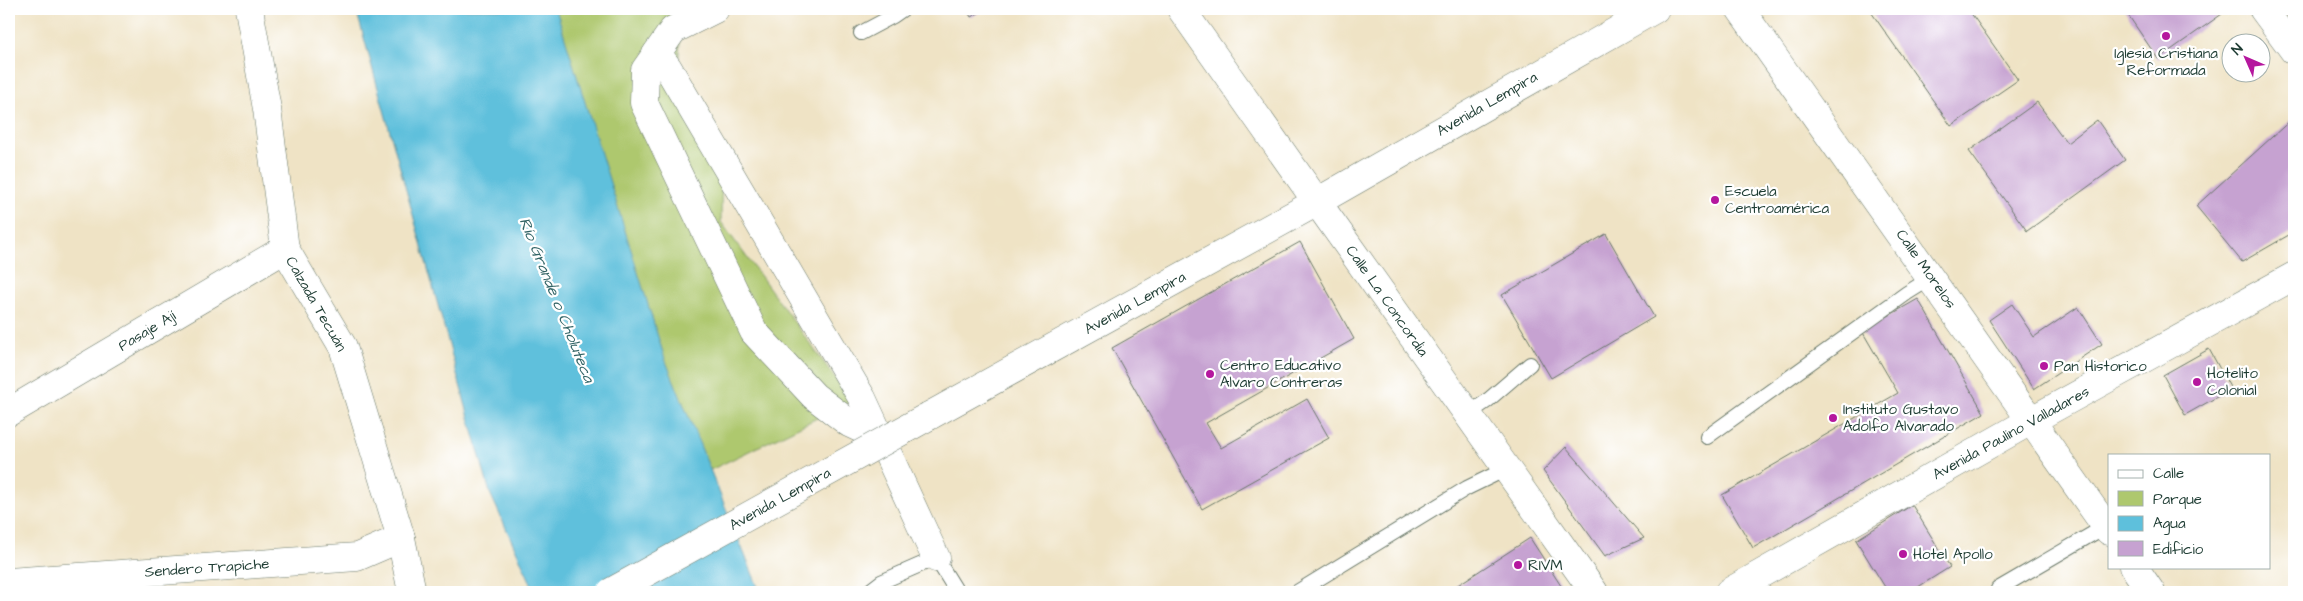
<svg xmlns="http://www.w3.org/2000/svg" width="2303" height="601" font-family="'Architects Daughter',sans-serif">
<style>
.green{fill:#aec86e;stroke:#668251}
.water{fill:#5ec0dc;stroke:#3e7e88}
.building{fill:#c6a2d1}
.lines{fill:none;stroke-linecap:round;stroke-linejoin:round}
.service-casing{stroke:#687767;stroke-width:16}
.minor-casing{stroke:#687767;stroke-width:29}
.tertiary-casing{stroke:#687767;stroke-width:29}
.secondary-casing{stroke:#687767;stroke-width:29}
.service{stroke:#fff;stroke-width:14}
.minor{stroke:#fff;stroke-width:28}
.tertiary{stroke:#fff;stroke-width:28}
.secondary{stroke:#fff;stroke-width:28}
.secondary-bridge-casing{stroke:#687767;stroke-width:29;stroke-linecap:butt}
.secondary-bridge{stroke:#fff;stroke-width:28}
.poi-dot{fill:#b5179e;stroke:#fff;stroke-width:2}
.labels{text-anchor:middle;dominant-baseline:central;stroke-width:4.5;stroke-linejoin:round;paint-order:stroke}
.poi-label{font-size:15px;fill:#1f3d34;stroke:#fff;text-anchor:start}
.street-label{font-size:15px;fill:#1f3d34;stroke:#fff}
.water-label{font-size:16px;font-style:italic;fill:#326466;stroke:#fff}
</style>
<rect width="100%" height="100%" fill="#fff"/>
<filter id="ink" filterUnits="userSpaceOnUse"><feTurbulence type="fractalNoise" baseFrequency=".02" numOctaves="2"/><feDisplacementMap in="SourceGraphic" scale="10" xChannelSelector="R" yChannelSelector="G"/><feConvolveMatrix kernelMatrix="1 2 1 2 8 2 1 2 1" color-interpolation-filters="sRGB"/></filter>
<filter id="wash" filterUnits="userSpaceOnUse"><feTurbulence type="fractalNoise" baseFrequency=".0096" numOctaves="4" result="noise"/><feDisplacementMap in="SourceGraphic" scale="20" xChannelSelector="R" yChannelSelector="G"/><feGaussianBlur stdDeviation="1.12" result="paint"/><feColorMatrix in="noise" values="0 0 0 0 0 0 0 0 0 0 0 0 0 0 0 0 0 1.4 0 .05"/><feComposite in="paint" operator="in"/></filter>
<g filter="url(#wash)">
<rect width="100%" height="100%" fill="#efe3c5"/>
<!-- green -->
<path class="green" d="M501,9H683L678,66L722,155L721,222L852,401L657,496Z"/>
<!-- water -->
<path class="water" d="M356,9H556L665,359L760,592H535L490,493Z"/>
<g id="blocks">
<!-- building -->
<g class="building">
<path d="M966,9H986L971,17Z"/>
<path d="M1869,9H1968L2018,80L1951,126Z"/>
<path d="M2124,9H2219L2222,14L2158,59Z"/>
<path d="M2037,102L2067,143L2097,120L2125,160L2027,231L1969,151Z"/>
<path d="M2294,117V232L2242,262L2196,206Z"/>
<path d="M1606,234L1654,317L1551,378L1502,295Z"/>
<path d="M1300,242L1354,339L1206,423L1221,448L1307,399L1329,438L1202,509L1112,348Z"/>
<path d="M1918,299L1984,413L1753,548L1722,495L1898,393L1862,331Z"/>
<path d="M2012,304L2034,337L2078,307L2102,344L2034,389L1989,320Z"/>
<path d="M2209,349L2231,389L2185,415L2163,375Z"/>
<path d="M1566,447L1644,538L1605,556L1543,471Z"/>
<path d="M1912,505L1950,567L1910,592H1888L1856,540Z"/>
<path d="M1530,538L1565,592H1447Z"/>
</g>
</g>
</g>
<g filter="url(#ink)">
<use href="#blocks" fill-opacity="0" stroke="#687767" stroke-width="1"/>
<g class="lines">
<!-- service casing -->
<g class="service-casing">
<g id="service">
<path d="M861,33L893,16L903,9"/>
<path d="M1468,414L1487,401L1530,364"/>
<path d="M1707,437L1907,293L1931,278"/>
<path d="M1998,589L2106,526"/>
<path d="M868,592L881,582L936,558L957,592"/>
<path d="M1297,592L1467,488L1506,469"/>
</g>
</g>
<!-- minor casing -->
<g class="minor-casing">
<g id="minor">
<path d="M249,9L267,109L285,249L343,347L401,538L412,592"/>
<path d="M715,9L673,30L657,53L668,68L862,398L936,558"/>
<path d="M2263,9L2294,51"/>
<path d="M657,53L645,70L644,103L754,332L814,396L849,423L881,438"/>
<path d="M9,412L285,249"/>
<path d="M9,582L357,557L401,538"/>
<path d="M1729,592L2032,420L2294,276"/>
</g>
</g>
<!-- tertiary casing -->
<g class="tertiary-casing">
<path id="tertiary" d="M1181,9L1317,202"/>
</g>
<!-- secondary casing -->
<g class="secondary-casing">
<g id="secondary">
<path d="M1740,9L2109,531"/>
<path d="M1317,202L1594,592"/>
<path d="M929,416L1317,202L1655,9"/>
<path d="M2134,567L2151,592"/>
</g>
</g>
<!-- service -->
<use href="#service" class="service"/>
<!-- minor -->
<use href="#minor" class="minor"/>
<!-- tertiary -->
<use href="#tertiary" class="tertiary"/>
<!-- secondary -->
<use href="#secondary" class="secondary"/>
<!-- secondary-bridge casing -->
<g class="secondary-bridge-casing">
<path id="secondary-bridge" d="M611,592L929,416"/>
</g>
<!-- secondary-bridge -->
<use href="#secondary-bridge" class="secondary-bridge"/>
</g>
</g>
<!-- markers -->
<g class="poi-dot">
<circle cx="2166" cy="36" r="5"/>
<circle cx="1715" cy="200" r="5"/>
<circle cx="2044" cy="366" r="5"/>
<circle cx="1210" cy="374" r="5"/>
<circle cx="2197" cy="382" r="5"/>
<circle cx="1833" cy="418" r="5"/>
<circle cx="1903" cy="554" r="5"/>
<circle cx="1518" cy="565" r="5"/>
</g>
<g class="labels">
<!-- poi labels -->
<g class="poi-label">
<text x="2166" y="53" text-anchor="middle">Iglesia Cristiana<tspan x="2166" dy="17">Reformada</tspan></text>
<text x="1725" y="191">Escuela<tspan x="1725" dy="17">Centroamérica</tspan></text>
<text x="1220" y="365">Centro Educativo<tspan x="1220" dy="17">Alvaro Contreras</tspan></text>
<text x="2054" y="366">Pan Historico</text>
<text x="2207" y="373">Hotelito<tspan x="2207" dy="17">Colonial</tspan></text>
<text x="1843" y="409">Instituto Gustavo<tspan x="1843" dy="17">Adolfo Alvarado</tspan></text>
<text x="1913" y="554">Hotel Apollo</text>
<text x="1528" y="565">RIVM</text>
</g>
<!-- street labels -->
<g class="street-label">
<text transform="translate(1487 104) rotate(-30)">Avenida Lempira</text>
<text transform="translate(1926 269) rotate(55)">Calle Morelos</text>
<text transform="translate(1387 301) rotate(55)">Calle La Concordia</text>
<text transform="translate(1135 303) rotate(-29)">Avenida Lempira</text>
<text transform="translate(316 304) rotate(60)">Calzada Tecuán</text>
<text transform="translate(147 331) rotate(-31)">Pasaje Ají</text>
<text transform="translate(2011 433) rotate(-29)">Avenida Paulino Valladares</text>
<text transform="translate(780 499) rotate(-29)">Avenida Lempira</text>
<text transform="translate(207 568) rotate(-4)">Sendero Trapiche</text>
</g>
<!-- water labels -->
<g class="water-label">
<text transform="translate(557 300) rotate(68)">Río Grande o Choluteca</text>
</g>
</g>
<!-- margin -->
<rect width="2303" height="601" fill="none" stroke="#fff" stroke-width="30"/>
<!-- legend -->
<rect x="2108" y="454" width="162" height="115" fill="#ffffff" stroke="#a5b1ae"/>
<rect x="2118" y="470" width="25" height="8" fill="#ffffff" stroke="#a5b1ae"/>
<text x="2153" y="478" font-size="15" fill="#1f3d34">Calle</text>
<rect x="2118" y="491" width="25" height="15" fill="#aec86e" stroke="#a5b1ae"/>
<text x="2153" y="504" font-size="15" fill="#1f3d34">Parque</text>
<rect x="2118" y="516" width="25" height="15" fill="#5ec0dc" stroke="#a5b1ae"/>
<text x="2153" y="528" font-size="15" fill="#1f3d34">Agua</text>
<rect x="2118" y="541" width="25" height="15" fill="#c6a2d1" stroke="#a5b1ae"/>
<text x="2153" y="554" font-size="15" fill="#1f3d34">Edificio</text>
<!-- north arrow -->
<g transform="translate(2246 58) rotate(315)"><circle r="24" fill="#ffffff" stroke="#a5b1ae"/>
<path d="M0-4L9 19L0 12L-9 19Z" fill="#b5179e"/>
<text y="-8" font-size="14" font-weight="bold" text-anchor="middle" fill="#1f3d34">N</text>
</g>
</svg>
